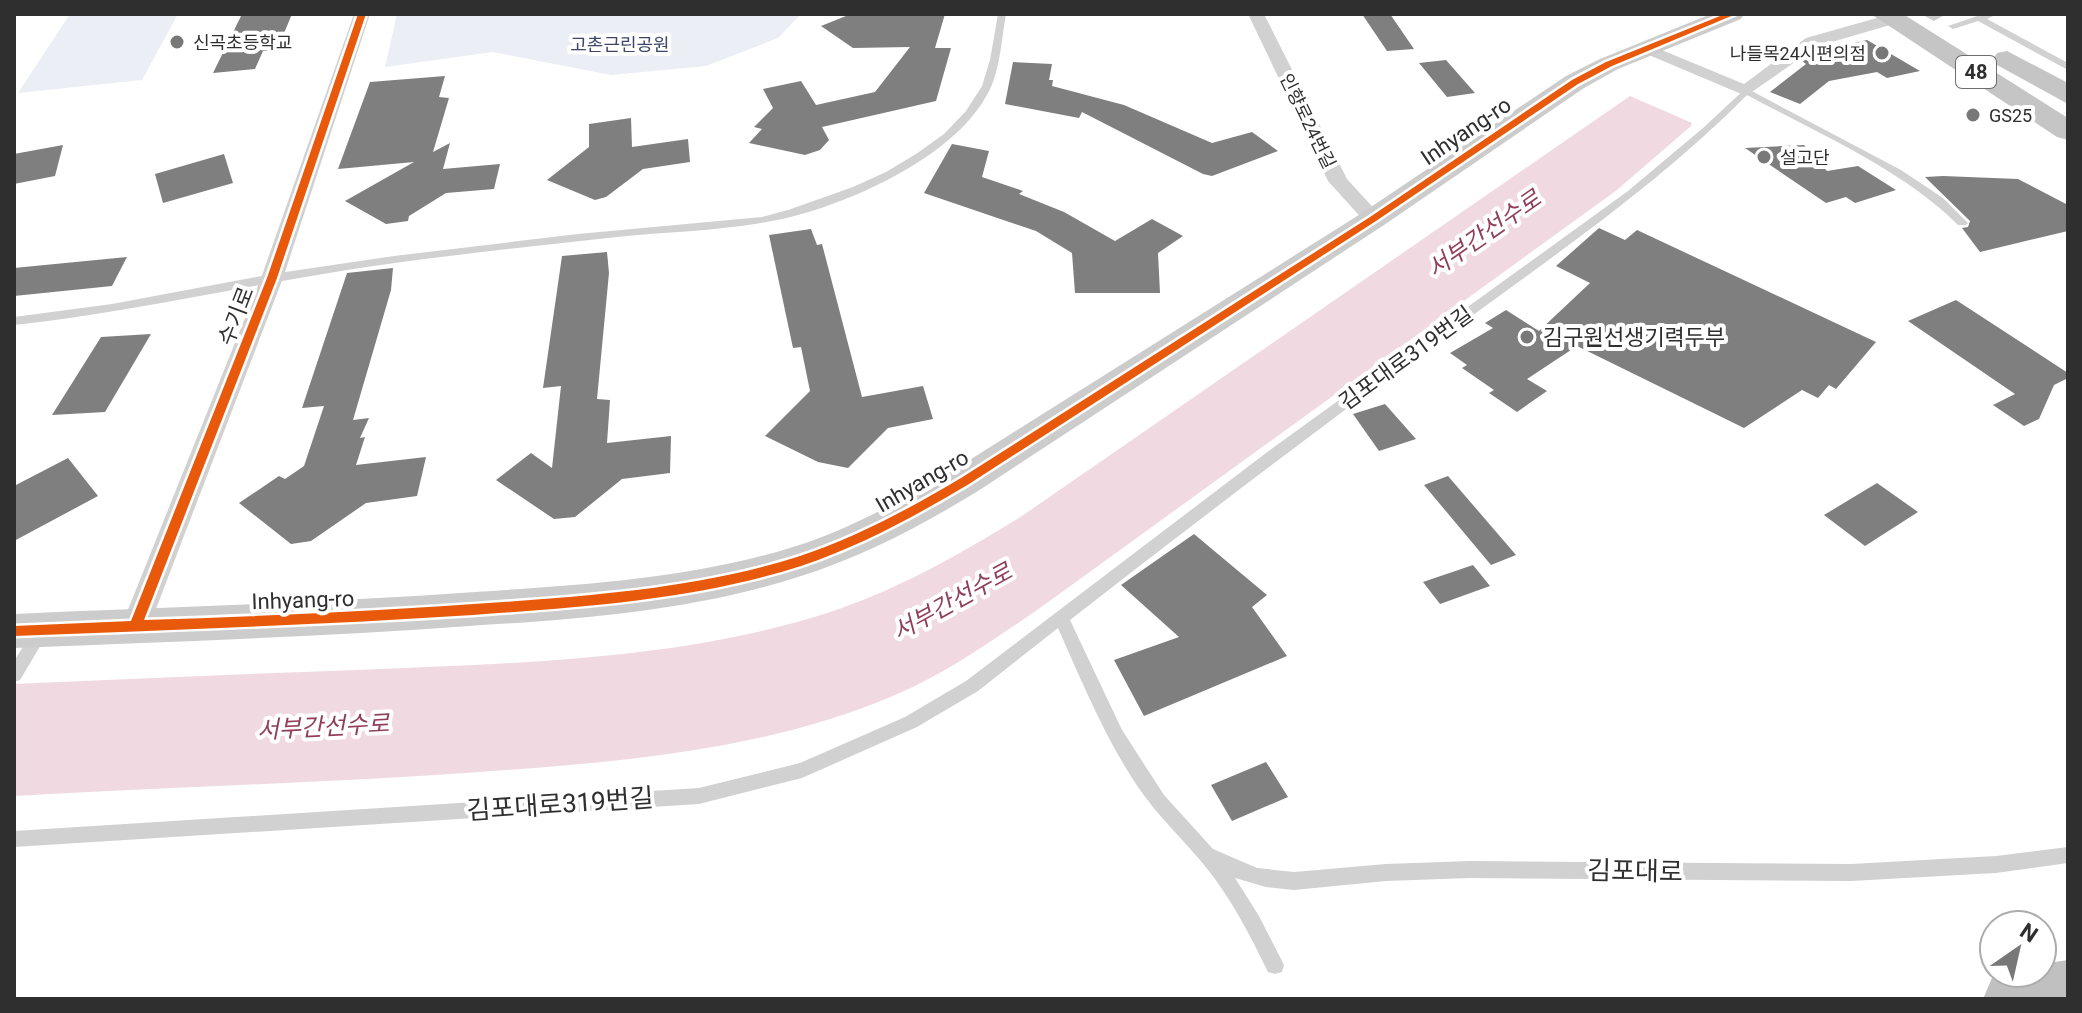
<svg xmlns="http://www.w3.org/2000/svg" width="2082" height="1013" font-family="Roboto,'Noto Sans KR',sans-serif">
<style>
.green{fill:#eceef5}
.water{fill:#f1d9e2}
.building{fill:#7f7f7f}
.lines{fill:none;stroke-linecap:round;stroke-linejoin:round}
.lane{fill:#d1d1d1;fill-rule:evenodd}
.street{fill:#d1d1d1;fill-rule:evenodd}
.secondary{fill:#ccc;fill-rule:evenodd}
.primary{fill:#c5c5c5;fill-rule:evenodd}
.highway{fill:#c0c0c0;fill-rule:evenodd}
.cycleway-casing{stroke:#fff;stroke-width:5}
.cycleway{fill:#e8590c;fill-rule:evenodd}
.poi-dot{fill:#787878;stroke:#fff;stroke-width:3}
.labels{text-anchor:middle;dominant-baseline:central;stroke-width:8;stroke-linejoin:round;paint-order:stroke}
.far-poi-label{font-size:18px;fill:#2f2f2f;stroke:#fff;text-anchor:start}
.far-park-label{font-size:18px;fill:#3d466a;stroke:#fff}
.far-street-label{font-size:18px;fill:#2f2f2f;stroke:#fff}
.shield{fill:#fff;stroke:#6d6d6d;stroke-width:2}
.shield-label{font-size:20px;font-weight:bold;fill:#2f2f2f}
.street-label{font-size:22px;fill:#2f2f2f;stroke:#fff}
.poi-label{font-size:22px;fill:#2f2f2f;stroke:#fff;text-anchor:start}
.water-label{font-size:24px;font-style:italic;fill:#903e5a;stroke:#fff}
.near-street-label{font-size:26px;fill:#2f2f2f;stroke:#fff}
</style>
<rect width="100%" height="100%" fill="#fff"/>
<!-- green -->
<g class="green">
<path d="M70,14H178L142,80L18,93Z"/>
<path d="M397,14H801L778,38L706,66L611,75L493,52L385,67Z"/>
</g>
<!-- water -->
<path class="water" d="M1630,96L1692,123L1691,126L1617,190L1040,608C993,640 947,673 895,695C765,751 619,762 480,772C325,783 169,787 14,796V684C145,678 275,673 406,668C545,662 691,656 824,614C894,592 957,556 1019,518Z"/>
<!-- building -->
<g class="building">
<path d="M242,14H292L277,50L263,51L255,69L213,73Z"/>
<path d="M851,14H945L935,48H951L936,101L822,127L829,140L820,150L805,155L749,143L762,129L754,127L773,108L763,89L801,81L816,105L875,92L910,47L853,48L821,26Z"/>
<path d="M1362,14H1390L1414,49L1387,51Z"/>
<path d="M1867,40L1920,71L1887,78L1877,72L1829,81L1800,104L1770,92L1806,64L1802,61L1815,52Z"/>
<path d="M1446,60L1475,93L1447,97L1419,63Z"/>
<path d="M1013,62L1052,64L1049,80H1053L1052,86L1124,105L1212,143L1252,132L1278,151L1212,176L1203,174L1082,112L1079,118L1005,104Z"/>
<path d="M445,76L439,97L449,98L433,152L450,143L443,169L500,164L494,189L446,193L409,216L408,221L386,224L345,201L414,162L338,169L370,82Z"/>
<path d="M631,118L632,147L688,139L690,162L643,169L606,197L595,200L547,180L589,147V124Z"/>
<path d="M952,144L989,151L982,177L1023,191L1019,194L1064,212L1115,241L1152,219L1183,236L1158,253L1160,293H1075L1072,253L1036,231L924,193Z"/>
<path d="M63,145L55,176L14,184V154Z"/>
<path d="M1804,145L1827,171L1858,166L1896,190L1855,203L1846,197L1826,203L1745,148Z"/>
<path d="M224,154L233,183L163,203L155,174Z"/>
<path d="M1943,176L2018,179L2068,205V231L1980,252L1962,228L1968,227L1970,221L1925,177Z"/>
<path d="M1599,228L1625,240L1637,230L1876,342L1836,389L1829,385L1818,398L1802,390L1744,428L1577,346L1527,379L1547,391L1517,412L1489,393L1494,390L1462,368L1467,365L1450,353L1493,328L1485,323L1506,310L1539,331L1590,283L1556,266Z"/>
<path d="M811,229L817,245L822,244L862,397L923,386L933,419L888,428L848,468L818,462L765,436L810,391L801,347L793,348L769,235Z"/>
<path d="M607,252L609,273L597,399L610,400L607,443L671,436L670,473L622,479L575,517L554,519L496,480L531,453L552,468L561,386L543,388L562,256Z"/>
<path d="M127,257L112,286L14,296V268Z"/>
<path d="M393,268L391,290L353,420L369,418L360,438L365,437L356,465L426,457L417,496L366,503L311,541L291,544L239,503L279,476L285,479L304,466L324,406L302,408L347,273Z"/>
<path d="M1956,300L2068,373V378L2054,385L2039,419L2024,426L1993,405L2015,394L1908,321Z"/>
<path d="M151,334L105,412L52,415L101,337Z"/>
<path d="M1385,404L1416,439L1379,451L1353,414Z"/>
<path d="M68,458L98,496L14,541V486Z"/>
<path d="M1448,476L1516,555L1491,565L1424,485Z"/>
<path d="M1877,483L1918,512L1865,546L1824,515Z"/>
<path d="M1194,534L1267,595L1252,607L1287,656L1144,716L1114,660L1179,637L1121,585Z"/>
<path d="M1473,565L1490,586L1440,604L1423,582Z"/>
<path d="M1266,762L1288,797L1232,821L1211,785Z"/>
</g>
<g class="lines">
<!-- lane -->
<g class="lane">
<path d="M998,14H1006C1002,36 1001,58 994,79C983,112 951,141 923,159C878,189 814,215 761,223C714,231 665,232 617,237C543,245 469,253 395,263C268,280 142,311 14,325V317L112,304L272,274L394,256L578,234L762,217L788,210L853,187L886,172L916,154L944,134L966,111L982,86L990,60Z"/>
<path d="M1983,14H1997L1987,19L2068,63V70L1978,21L1953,29L1948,26Z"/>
<path d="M1746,88L1901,170L1943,198L1968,223L1966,225H1958C1902,169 1817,133 1747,95C1655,188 1547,260 1443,337C1317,430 1193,524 1070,620L1122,730L1164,795L1213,849L1257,868L1294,872L1386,864L1470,861L1851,864L1996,856L2068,847V863L1996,873L1851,881L1470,878L1386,881L1294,890L1266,887L1235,878L1259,916L1284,965L1282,972L1275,974L1268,972C1251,937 1233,902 1209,871C1186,842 1159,818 1138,787C1105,738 1082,682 1058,628L978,691L917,727L802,778L699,804L14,847V831L699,788L800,763L905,717L966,681L1266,453L1628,191L1703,128Z"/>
<path d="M40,627L45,628L48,633L20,680L14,682V661L35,628Z"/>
</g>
<!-- street -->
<g class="street">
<path d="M354,14H370L283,278L149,627L145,635L135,639L125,635L121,627L261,278Z"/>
<path d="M1248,14H1264L1347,179L1380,215L1383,219L1380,223H1366L1328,181Z"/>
<path d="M1891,14L1899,19L1897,23L1818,46L1746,96L1637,50L1640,46H1652L1744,84L1806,38Z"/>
</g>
<!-- secondary -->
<g class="secondary">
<path d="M1711,14H1744L1741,19L1618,69L1584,88L1384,225L978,491C921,526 862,557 798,577C691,611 580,619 469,626C317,637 166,642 14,648V614C168,607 322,603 475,592C582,585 691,579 793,547C849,530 901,500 952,471L1362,213L1566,76L1600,59Z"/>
<path d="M1921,14H1946L1934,21Z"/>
</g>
<!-- primary -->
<g class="primary">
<path d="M1871,14H1903L2068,118V140L2057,137Z"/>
<path d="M2007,51L2068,83V104L1997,65L1993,59L1997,53Z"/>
</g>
<!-- highway -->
<path class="highway" d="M2068,960V999H1983L1992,978L2003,973H2042V964Z"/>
<!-- cycleway casing -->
<g class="cycleway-casing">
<path id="cycleway" d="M358,14H366L277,278L144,620C264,616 383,611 503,602C601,595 702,587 797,557C855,538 909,509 961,478L1370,217L1572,80L1606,62L1725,14H1736L1612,66L1578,84L1376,221L969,484C915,516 861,546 801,566C695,600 583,607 473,615C320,625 167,630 14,636V626L131,621L267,278Z"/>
</g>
<!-- cycleway -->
<use href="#cycleway" class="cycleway"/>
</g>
<!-- markers -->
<g class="poi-dot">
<circle cx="177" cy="42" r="8"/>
<circle cx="1882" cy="53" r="8"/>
<circle cx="1973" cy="115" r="8"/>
<circle cx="1764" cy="157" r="8"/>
<circle cx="1527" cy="337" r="8"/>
</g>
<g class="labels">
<!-- far-poi labels -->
<g class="far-poi-label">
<text x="193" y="42">신곡초등학교</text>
<text x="1866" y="53" text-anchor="end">나들목24시편의점</text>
<text x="1989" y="115">GS25</text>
<text x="1780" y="157">설고단</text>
</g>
<!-- far-park labels -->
<g class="far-park-label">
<text x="620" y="44">고촌근린공원</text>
</g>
<!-- far-street labels -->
<g class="far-street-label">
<text transform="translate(1308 121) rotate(64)">인향로24번길</text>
</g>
<!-- shield labels -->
<rect class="shield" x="1956" y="56" width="40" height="32" rx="6"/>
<g class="shield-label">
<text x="1976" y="72">48</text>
</g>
<!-- street labels -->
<g class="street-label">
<text transform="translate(1466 131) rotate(-34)">Inhyang-ro</text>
<text transform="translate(236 316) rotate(-69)">수기로</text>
<text transform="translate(1406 358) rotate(-36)">김포대로319번길</text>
<text transform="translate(922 481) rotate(-30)">Inhyang-ro</text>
<text transform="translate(303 600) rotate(-2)">Inhyang-ro</text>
</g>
<!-- poi labels -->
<g class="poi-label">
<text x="1543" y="337">김구원선생기력두부</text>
</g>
<!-- water labels -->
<g class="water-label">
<text transform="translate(1484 234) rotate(-35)">서부간선수로</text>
<text transform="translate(952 602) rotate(-29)">서부간선수로</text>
<text transform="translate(323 727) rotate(-3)">서부간선수로</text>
</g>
<!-- near-street labels -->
<g class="near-street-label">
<text transform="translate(560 804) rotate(-4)">김포대로319번길</text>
<text transform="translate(1635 871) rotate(1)">김포대로</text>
</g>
</g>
<!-- border -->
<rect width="2082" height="1013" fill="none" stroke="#2f2f2f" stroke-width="32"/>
<!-- north arrow -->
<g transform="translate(2018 949) rotate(34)"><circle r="38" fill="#ffffff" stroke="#acacac" stroke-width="2"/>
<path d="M0-6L14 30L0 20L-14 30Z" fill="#787878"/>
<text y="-12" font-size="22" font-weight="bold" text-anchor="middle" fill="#2f2f2f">N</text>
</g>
</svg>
